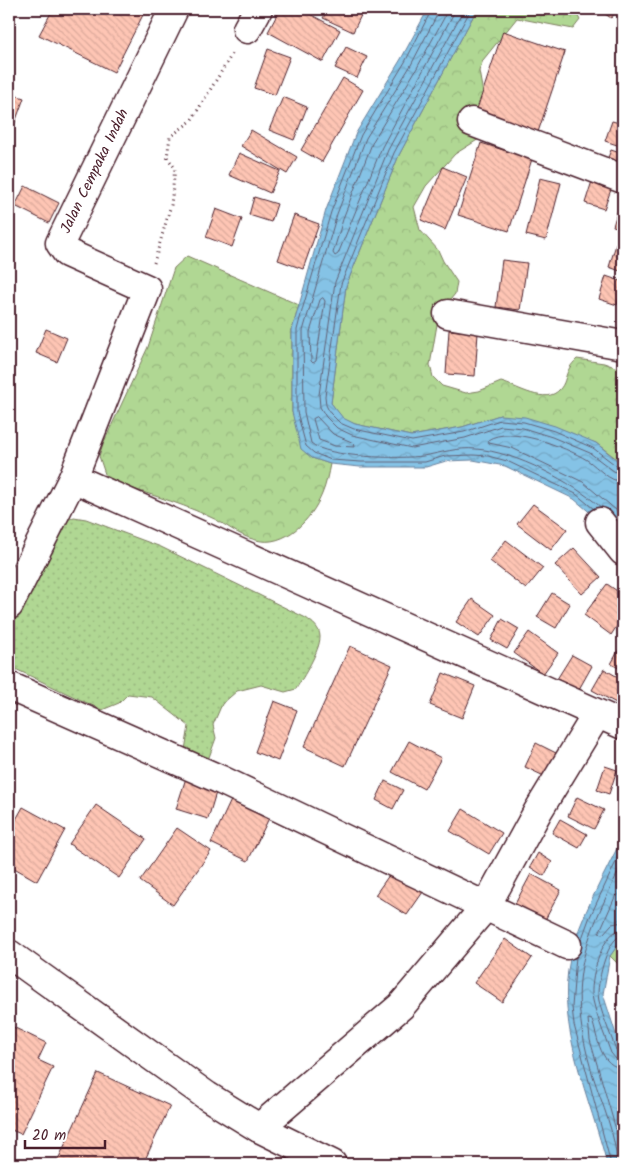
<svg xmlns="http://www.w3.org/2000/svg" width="632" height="1173" font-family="Kalam,sans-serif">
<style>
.grass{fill:url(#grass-dots);stroke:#7d7b5f}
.forest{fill:url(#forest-crowns);stroke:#7d7b5f}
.water{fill:url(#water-waves);stroke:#6d819b}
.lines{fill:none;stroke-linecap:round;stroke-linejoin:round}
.shore{stroke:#626176;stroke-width:1}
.building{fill:url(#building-back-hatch);stroke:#4a1f2b}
.minor-casing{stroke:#4a1f2b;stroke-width:31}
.path{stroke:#4a1f2b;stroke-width:3;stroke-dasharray:1 4;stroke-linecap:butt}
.minor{stroke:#fff;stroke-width:28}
.labels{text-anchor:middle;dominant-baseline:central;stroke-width:4;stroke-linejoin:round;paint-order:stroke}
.street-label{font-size:15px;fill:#4a1f2b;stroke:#fff}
</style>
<defs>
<pattern id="grass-dots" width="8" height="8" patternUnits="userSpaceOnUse" patternTransform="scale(1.25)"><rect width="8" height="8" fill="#b0d793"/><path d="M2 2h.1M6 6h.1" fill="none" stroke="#99b87f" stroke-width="1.8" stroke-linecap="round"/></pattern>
<pattern id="forest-crowns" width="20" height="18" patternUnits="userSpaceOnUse" patternTransform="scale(1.25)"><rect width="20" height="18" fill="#b0d793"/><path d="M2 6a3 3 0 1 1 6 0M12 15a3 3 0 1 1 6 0" fill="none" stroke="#99b87f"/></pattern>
<pattern id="water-waves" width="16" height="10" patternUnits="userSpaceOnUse" patternTransform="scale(1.25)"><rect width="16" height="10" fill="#85c3e6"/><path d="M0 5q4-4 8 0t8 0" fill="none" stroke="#74a7c5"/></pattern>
<pattern id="building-back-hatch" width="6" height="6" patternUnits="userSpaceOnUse" patternTransform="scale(1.25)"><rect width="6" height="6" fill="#fec5b4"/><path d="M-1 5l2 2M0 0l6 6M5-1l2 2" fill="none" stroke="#dba99b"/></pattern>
</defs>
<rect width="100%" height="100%" fill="#fff"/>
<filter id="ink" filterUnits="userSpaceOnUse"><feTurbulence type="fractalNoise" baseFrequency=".02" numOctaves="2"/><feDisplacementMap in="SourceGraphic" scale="10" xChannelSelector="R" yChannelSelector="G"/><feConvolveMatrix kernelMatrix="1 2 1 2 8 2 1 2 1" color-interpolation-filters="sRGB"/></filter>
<g filter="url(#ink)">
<!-- grass -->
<path class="grass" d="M74,517L86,519L161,547L306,618C313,623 320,628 320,637C320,651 303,677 296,689L285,692L261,685L237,691L222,704L213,725L216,738L208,760L185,750L189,726L152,697L128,694L119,703L102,710L9,666V629L48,542L63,522Z"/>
<!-- forest -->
<g class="forest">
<path d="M477,9H574L580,20L573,29L517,18L483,60L479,71L487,116L479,139L455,154L426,186L414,207L420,230L438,250L443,261L457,282L455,294L439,313L430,365L433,377L442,386L466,393L479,391L501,382C517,386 546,406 560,389C568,380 563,372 577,359L604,363L623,370L622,463L596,443L500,415L462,427L411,436L355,424L343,419L331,403L346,286L399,155Z"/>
<path d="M187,256L299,305L292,330V412L312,458L330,464C328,474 326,485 322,494C312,519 285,548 256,540C238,536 225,523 208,516C176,501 140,492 107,480L99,456L103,444L148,347L174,268Z"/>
<path d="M623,938V969L610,956Z"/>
</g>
<!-- water -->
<g class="water">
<path d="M428,9H477L399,155L346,286L331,403L343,418L355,424L411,436L462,427L500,415L525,417L555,426L596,443L623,465V544L612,531L574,499L505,466L473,460L446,461L426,467H360L330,464L312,458L301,449L292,412V330L326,210L356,133L401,59Z"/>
<path d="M623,836V938L610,956L603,994L623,1056V1164H607C591,1100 555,1026 570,959C580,916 604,876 623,836Z"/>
</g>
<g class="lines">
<!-- shore -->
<g class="shore">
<path d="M432,9L405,62L361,135L331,212L303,307L297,330V412L306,446L314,453L331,460L361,462H425L445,456L473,455L488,456L507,461L576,494L594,509"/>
<path d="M438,9L437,15L411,65L366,138L337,214L303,331L304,412L311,443C327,458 401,459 423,456C441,453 458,447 476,449C516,452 572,482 602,508"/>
<path d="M446,9L444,18L417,68L373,141L344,216L333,253L335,256L338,254L382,147L456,9"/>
<path d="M464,9L388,150L335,282L319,395L320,407L326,417L337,428L352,435L412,448L465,438L501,426L523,428L552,437L590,453L615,472L623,474"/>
<path d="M471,9L394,153L341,284L325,396L326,405L330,413L340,423L354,429L412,441L464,432L500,420L524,422L554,431L593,448L618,467L623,468"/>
<path d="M323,298L325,301L316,361L313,363L311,361L310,332L320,300Z"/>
<path d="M317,417L333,434L354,443L355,447L335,446L319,440L313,419Z"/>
<path d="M623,482C608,481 599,468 587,460C566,447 509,425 488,440L489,443L512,448L583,482L623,516"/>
<path d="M623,879L599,933L603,934L612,924L623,922"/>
<path d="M623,929C602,930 591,977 592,994C593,1008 606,1039 611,1053L616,1059L623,1060"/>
<path d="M623,935C607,937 598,980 598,994C599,1009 611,1035 616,1050L623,1054"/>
<path d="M581,941L589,919L623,847"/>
<path d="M576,956L572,1007L574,1025L611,1164"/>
<path d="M623,1068C600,1067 598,1038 592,1020L588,1019L590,1040L623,1154"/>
<path d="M617,1164C616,1135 602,1104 593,1076C565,982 582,946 623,862"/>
</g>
</g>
<!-- building -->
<g class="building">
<path d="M53,9H146L114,72L39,35Z"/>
<path d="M280,9H300L340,30L323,62L268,32Z"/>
<path d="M328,9H364L353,32L323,18Z"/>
<path d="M598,9H618L611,18Z"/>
<path d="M503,31L565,52L536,138L474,118Z"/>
<path d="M346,47L367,57L357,78L335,68Z"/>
<path d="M268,49L290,57L275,95L254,88Z"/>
<path d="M343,78L363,90L322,162L301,150Z"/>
<path d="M9,93L24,98L9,139Z"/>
<path d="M283,97L307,107L294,140L269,130Z"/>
<path d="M612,121L623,124V147L605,141Z"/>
<path d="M251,130L297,157L287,174L241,146Z"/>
<path d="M481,143L532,159L509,231L458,215Z"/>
<path d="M611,150L623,154V171L605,165Z"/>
<path d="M239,153L280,171L270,193L229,175Z"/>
<path d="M443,167L467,177L445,230L421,220Z"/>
<path d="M540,178L561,183L546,240L526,235Z"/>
<path d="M593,178L613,184L604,209L585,203Z"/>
<path d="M25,186L59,203L49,223L15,206Z"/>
<path d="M254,197L277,204L271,222L249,215Z"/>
<path d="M216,209L242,219L232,247L206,237Z"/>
<path d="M618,209L623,211V229L613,226Z"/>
<path d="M294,215L319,224L303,269L278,260Z"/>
<path d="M618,238L623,240V272L609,267Z"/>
<path d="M502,260L527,263L520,310L496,307Z"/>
<path d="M606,276L623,282L617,305L599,299Z"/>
<path d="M46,329L67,338L57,362L36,353Z"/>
<path d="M449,330L478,333L475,376L446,374Z"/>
<path d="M533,504L567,529L551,550L517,524Z"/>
<path d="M506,540L543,568L526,589L490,561Z"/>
<path d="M574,548L601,577L582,594L555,565Z"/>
<path d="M607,584L623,595V617L611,635L584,615Z"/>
<path d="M552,593L570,604L556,628L537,617Z"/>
<path d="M472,599L495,615L479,637L456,622Z"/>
<path d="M502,619L519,629L507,649L491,640Z"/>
<path d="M529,632L558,653L543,674L514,653Z"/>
<path d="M623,642V670L611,664Z"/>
<path d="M350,646L392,665L345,766L304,747Z"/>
<path d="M572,655L592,666L578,691L557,679Z"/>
<path d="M604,669L623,680V695L618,704L592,690Z"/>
<path d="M443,673L475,686L462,718L430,705Z"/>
<path d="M274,701L297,710L278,761L255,752Z"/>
<path d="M409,741L441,758L424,789L392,772Z"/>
<path d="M536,743L558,754L546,777L525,767Z"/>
<path d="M605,766L617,770L609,794L597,790Z"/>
<path d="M186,778L217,789L208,819L176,809Z"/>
<path d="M385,781L403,790L393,809L376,800Z"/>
<path d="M233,796L271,814L248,861L211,843Z"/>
<path d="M577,797L604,810L594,829L568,816Z"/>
<path d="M96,805L146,839L119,878L69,844Z"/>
<path d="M23,807L65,830L37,881L9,865V832Z"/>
<path d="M463,809L502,833L489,854L450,831Z"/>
<path d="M560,819L587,834L579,848L552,833Z"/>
<path d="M177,828L211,851L173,905L140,881Z"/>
<path d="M538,853L552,862L544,876L530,867Z"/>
<path d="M392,871L423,892L407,915L375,895Z"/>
<path d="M531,874L561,890L545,920L515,904Z"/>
<path d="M505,939L532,958L502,1002L474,983Z"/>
<path d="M9,1025L46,1043L38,1060L53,1067L21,1134L9,1129Z"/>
<path d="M98,1073L170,1106L143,1164H56Z"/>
</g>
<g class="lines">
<!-- minor casing -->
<g class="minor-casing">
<g id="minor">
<path d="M247,29L258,9"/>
<path d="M472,122L623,179"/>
<path d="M448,314L623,345"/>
<path d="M73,478L623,725"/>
<path d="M600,522L623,551"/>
<path id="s1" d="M9,605L73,478L147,289L67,253L60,243L174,9"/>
<path d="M9,686L219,779L567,945"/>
<path d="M9,954L207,1096L259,1128L332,1164"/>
<path d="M259,1128L401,1006L486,906L538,811L597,714"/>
</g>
</g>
<!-- path -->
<path class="path" d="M154,263L171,205L175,168L167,157L170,137L191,121L234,51"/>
<!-- minor -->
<use href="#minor" class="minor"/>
</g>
</g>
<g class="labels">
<!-- street labels -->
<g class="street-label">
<text stroke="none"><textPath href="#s1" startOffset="525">Jalan Cempaka Indah</textPath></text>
</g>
</g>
<!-- margin -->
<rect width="632" height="1173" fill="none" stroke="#fff" stroke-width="30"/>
<rect x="15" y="15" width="602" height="1143" fill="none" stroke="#4a1f2b" stroke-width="2" filter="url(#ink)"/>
<!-- scale -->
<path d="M25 1140v8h80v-8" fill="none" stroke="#4a1f2b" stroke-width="2.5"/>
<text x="32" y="1140" font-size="15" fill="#4a1f2b" stroke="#ffffff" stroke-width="4" paint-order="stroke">20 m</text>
</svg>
